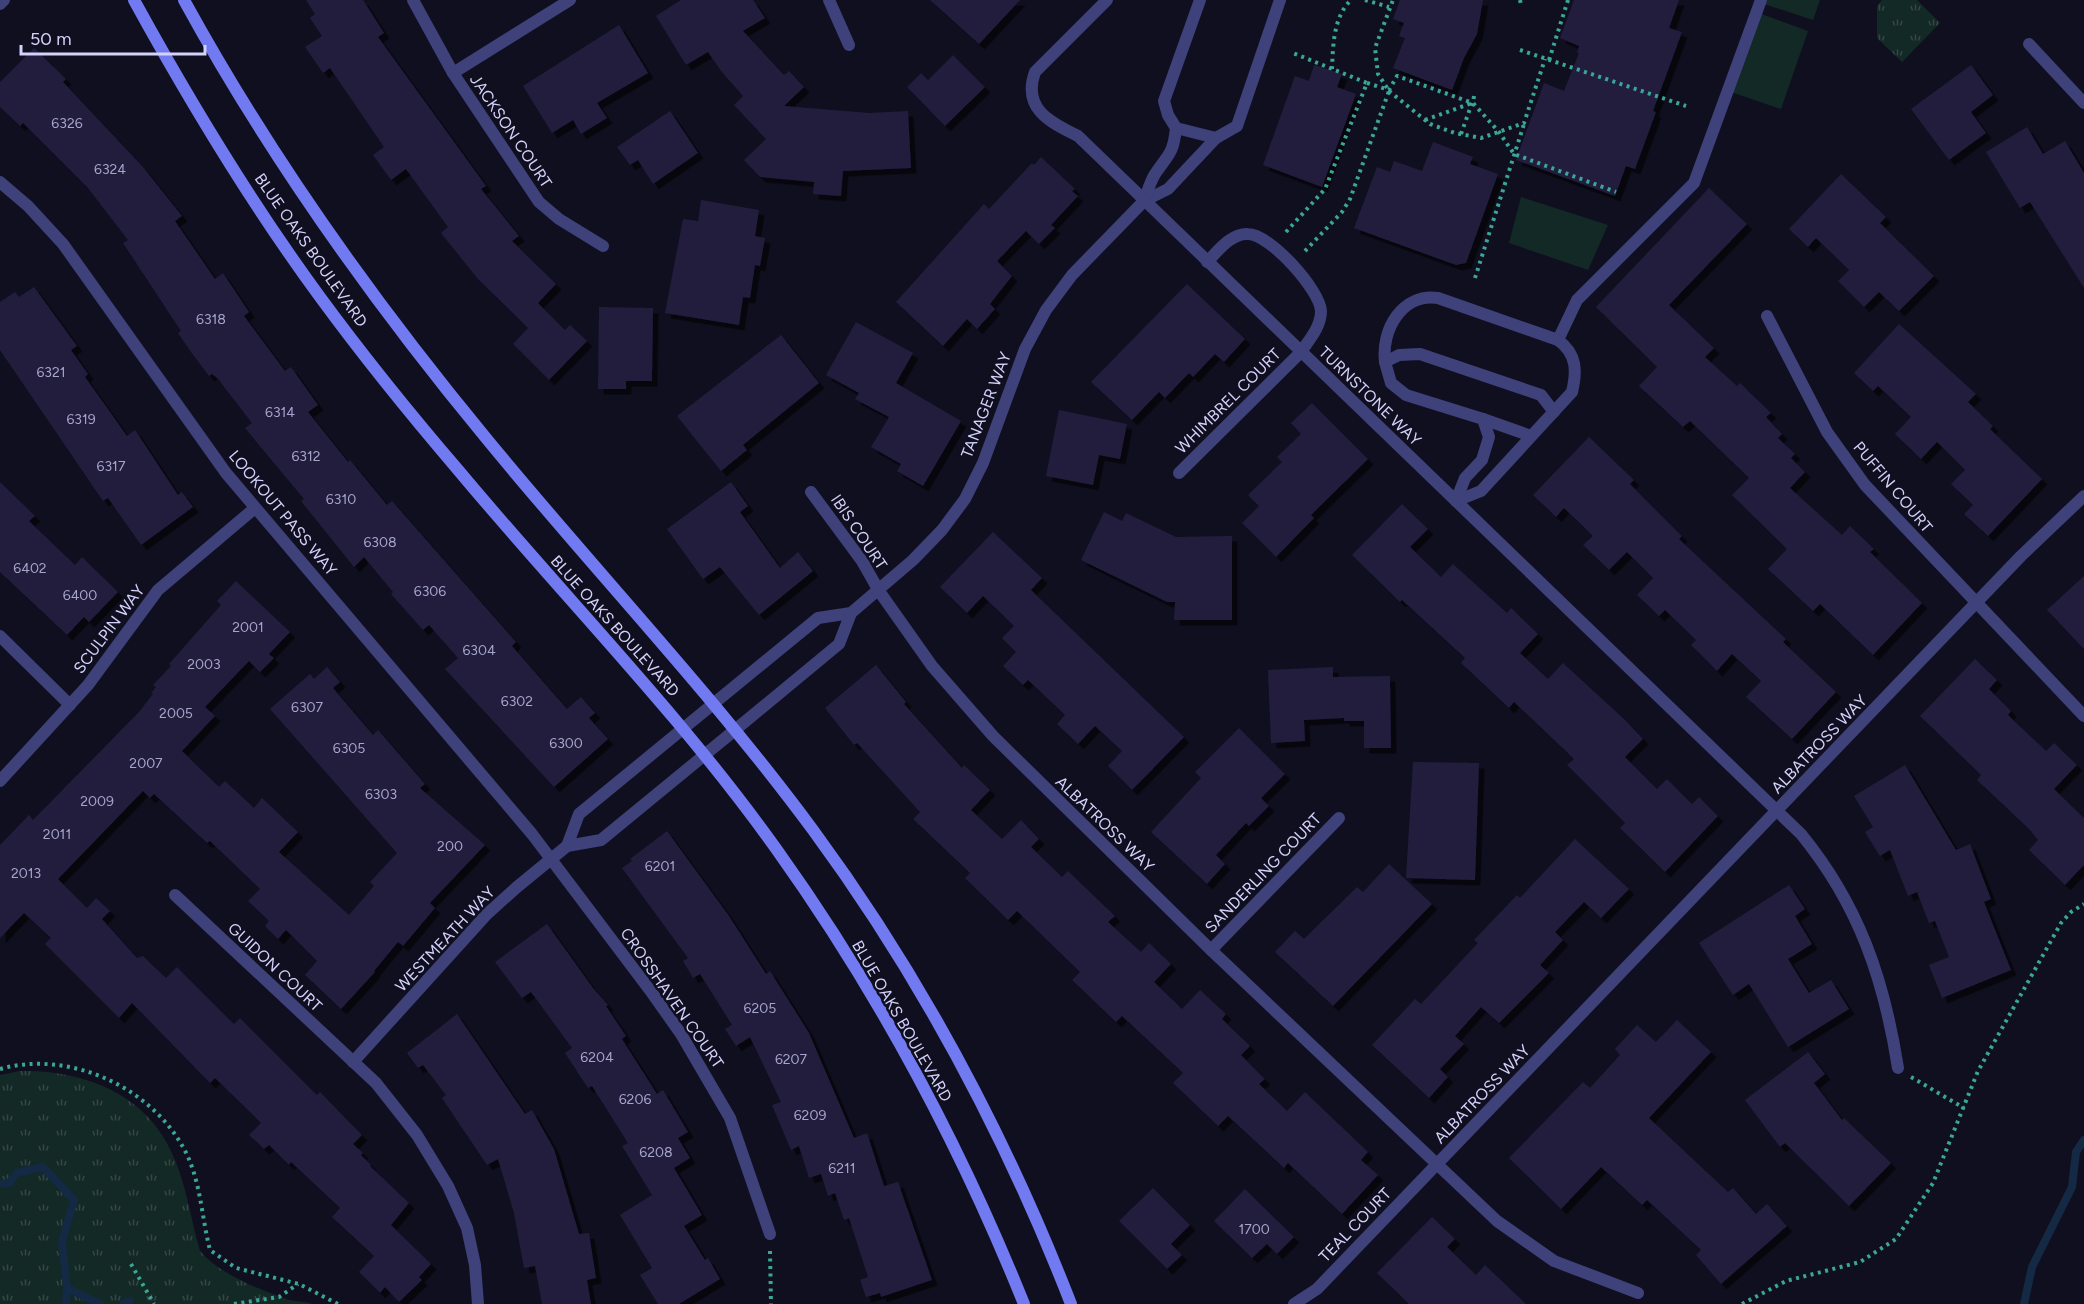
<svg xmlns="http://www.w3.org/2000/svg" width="2084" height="1304" font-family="Figtree,sans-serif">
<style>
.park{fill:url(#park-tufts)}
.garden{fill:#132926}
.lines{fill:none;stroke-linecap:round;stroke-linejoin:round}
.stream{stroke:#142a44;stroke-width:8}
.building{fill:#211d3e;filter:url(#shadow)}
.path{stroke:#3aa697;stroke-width:4;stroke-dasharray:3 4.5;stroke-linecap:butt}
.service{stroke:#3e417a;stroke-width:12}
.minor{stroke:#3e417a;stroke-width:12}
.secondary{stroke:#727af1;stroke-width:12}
.labels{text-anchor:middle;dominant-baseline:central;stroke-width:5;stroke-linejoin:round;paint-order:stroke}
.number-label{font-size:14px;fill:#a6a5cc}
.street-label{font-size:16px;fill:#d3d2fb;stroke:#100f1f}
</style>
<defs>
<pattern id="park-tufts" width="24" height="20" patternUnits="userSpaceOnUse" patternTransform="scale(1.5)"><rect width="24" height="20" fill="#132926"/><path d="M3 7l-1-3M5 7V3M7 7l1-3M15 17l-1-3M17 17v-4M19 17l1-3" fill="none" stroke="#344746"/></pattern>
<filter id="shadow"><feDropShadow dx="5.5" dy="5.5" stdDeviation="0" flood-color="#0009"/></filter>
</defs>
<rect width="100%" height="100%" fill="#100f1f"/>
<!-- park -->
<g class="park">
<path d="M1882,0H1917L1940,23L1902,62L1877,38V6Z"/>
<path d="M20,1071C80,1070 142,1091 170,1149C186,1181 190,1217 200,1251C219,1274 260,1290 289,1300C297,1302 305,1301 312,1304H0V1075Z"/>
</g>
<!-- garden -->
<g class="garden">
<path d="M1765,0H1820L1813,20L1764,4Z"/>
<path d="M1759,13L1808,31L1781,109L1731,92Z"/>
<path d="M1521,197L1608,225L1588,270L1509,243Z"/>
</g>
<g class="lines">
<!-- stream -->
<g class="stream">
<path d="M0,1184L9,1183L17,1173L43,1167L74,1200L62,1241L67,1288L66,1304"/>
<path d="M67,1288L100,1304"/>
<path d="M123,1304L130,1301"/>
<path d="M2024,1304L2032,1267L2072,1187L2076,1152L2084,1140"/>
</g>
</g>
<!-- building -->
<g class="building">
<path d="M306,0H363L384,33L378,37L486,186L481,189L519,236L512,241L556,284L538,303L565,330L570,325L587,341L549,380L513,344L528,328L478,279L441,233L448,227L406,169L391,180L373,155L384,147L330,68L323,73L305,47L322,36L310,18L315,14Z"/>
<path d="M681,0H753L765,18L743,31L784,75L789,71L804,87L784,106L869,113L908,111L911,168L843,171L841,196L813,194L814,182L760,177L744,160L766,139L734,105L743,96L721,71L708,52L686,65L656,16Z"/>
<path d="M930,0H1020L979,44Z"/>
<path d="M1400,0H1483L1477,34L1464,58L1452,90L1393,68L1405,38L1399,36L1404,23L1393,19Z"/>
<path d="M1574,0H1679L1669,28L1682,32L1653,111L1656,112L1635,169L1626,166L1615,196L1516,160L1544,83L1564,91L1579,53H1577L1579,46L1560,38Z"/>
<path d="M619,25L648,73L597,103L607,118L581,134L573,120L552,133L523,86Z"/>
<path d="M34,48L66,79L63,82L143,167L182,216L175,221L215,279L223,273L249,312L244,316L285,371L291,367L318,405L308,412L348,462L350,460L387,505L392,501L516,642L512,646L567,709L581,697L595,713L589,718L608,739L554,787L445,669L458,658L429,625L423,630L391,594L393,592L364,557L354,567L301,501L304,499L245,428L252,423L218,379L212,374L209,376L191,352L178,333L181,331L123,243L128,240L88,188L23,123L20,126L0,107V82Z"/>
<path d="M953,55L985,87L945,126L907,87L921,73L928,80Z"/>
<path d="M1314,65L1342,74L1337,87L1356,94L1322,187L1263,165L1295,76L1309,81Z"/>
<path d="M1971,65L1993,95L1971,112L1986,133L1949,160L1911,109Z"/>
<path d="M670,111L698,153L653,184L638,160L630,165L617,147Z"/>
<path d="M2027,127L2043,154L2065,141L2084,173V288L2030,202L2020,208L1986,152Z"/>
<path d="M1433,142L1473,157L1470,164L1498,174L1466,263L1456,265L1354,228L1377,167L1390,172L1394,161L1422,171Z"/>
<path d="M1041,157L1075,189L1072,191L1078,196L1051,225L1055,228L1039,244L1026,231L997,261L1012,276L990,304L995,309L977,329L967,319L943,346L896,302L984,204L989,209L1032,163L1034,165Z"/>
<path d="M1841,174L1886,217L1880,223L1934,276L1899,311L1879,292L1864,307L1838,281L1849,270L1816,238L1808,247L1789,229Z"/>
<path d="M1709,188L1747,224L1669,305L1714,348L1705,357L1737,386L1740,383L1771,413L1766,417L1782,434L1778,438L1795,454L1791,458L1805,472L1790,488L1842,535L1850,526L1874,549L1870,552L1922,603L1873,655L1820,604L1813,611L1768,569L1787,549L1732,495L1749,478L1690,421L1683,427L1639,386L1657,367L1596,307Z"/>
<path d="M701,200L759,210L755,236L765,238L760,266L755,265L750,298L743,297L739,325L665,313L683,219L698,221Z"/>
<path d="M1187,284L1245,339L1224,362L1215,354L1193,377L1189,373L1165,398L1159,392L1132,420L1091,382Z"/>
<path d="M34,287L77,346L71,350L88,374L85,377L108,409L127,436L135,430L178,495L182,492L193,507L141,545L108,498L103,501L0,350V302L15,292L19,297Z"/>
<path d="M599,307L653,308L652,381H626V389H598Z"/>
<path d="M856,322L913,353L896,383L961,421L923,486L897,471L901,464L871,447L889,417L855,399L859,393L826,375Z"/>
<path d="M1899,324L1976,394L1968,402L1993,426L1990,429L2042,479L1988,536L1964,514L1973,505L1951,484L1965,470L1937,442L1921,459L1895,434L1911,417L1878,386L1873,391L1854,373Z"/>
<path d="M781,335L819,383L743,445L747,450L721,471L677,416Z"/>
<path d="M1312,403L1368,459L1311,515L1314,518L1276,557L1242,523L1259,506L1248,495L1282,462L1277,457L1301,434L1291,423Z"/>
<path d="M1059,410L1127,424L1120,459L1099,455L1093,485L1046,476Z"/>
<path d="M1589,437L1634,480L1630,484L1682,536L1679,539L1786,639L1783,642L1836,692L1792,739L1746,697L1761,681L1732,654L1717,671L1691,645L1696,640L1665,610L1659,616L1637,595L1653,578L1627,552L1609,570L1583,545L1593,536L1564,508L1556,517L1533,495Z"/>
<path d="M0,482L35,516L29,521L75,565L82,557L118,592L89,622L84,617L67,635L0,572Z"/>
<path d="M731,482L748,506L740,512L780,568L798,552L813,571L759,615L720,567L703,579L667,529Z"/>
<path d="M1402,504L1428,529L1410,547L1441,577L1453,564L1507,613L1511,608L1538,634L1520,653L1548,679L1563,663L1625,720L1643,739L1625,757L1657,789L1667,779L1692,804L1699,797L1718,816L1665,872L1620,828L1625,823L1567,765L1574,759L1514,702L1509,708L1461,663L1465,658L1402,600L1400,602L1352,555Z"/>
<path d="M1104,512L1122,521L1126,513L1176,537L1232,536V620H1174L1175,602H1167L1081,560Z"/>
<path d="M993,532L1042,578L1031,590L1184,737L1132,790L1108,766L1122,751L1095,726L1078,744L1057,724L1065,715L1028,680L1023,685L1003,666L1016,652L1002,638L1014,626L983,596L967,613L940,587Z"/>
<path d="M2084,576V649L2047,610Z"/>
<path d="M236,581L290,632L269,654L274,658L260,672L249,661L205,707L215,716L182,751L219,787L225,781L254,808L262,798L298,832L279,852L349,915L374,886L370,882L397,853L270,709L310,674L314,679L327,667L340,682L333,688L373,735L378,730L425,784L420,788L485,845L430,903L435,908L403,946L398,942L374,971L375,972L341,1009L305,975L317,961L286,930L278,939L265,926L269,921L248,901L260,889L210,841L207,843L154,794L150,798L143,791L58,879L87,908L96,898L110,911L102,919L137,958L143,956L166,978L177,967L234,1024L240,1018L317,1095L320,1092L362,1135L353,1144L363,1153L361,1155L371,1165L370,1166L409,1203L391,1225L431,1264L419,1277L422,1280L399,1302L385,1287L380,1293L359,1272L374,1256L332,1217L340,1208L291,1162L289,1165L269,1145L264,1149L249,1135L261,1123L215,1078L210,1083L132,1003L119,1018L45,944L51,938L24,913L0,938V845L29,815L33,820L139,712L153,694L151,693L156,687L153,685L171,666L169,664L221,605L217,601Z"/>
<path d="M1975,659L1997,680L1989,689L2011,711L2008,715L2046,751L2054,743L2077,765L2054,789L2084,818V865L2065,885L2029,850L2038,840L2030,830L1977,780L1981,775L1920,716Z"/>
<path d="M876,665L906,702L904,704L962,768L964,765L990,790L971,810L1002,839L1021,820L1039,839L1031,847L1062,877L1068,871L1115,916L1108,922L1141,952L1149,943L1171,964L1154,982L1182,1009L1200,990L1226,1014L1222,1019L1250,1046L1241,1055L1265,1079L1259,1084L1287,1111L1305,1092L1368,1152L1361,1160L1378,1175L1342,1214L1288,1163L1284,1168L1228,1116L1218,1126L1173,1083L1183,1073L1122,1016L1116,1022L1072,980L1080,972L1017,911L1008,920L965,878L970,873L913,819L920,812L857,743L854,745L825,708Z"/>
<path d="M1333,667V677L1390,676L1391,748H1364V721H1344V718L1304,720L1305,741L1271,743L1268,670Z"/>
<path d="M1239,728L1285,774L1261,798L1269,806L1249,826L1246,823L1216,855L1225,864L1207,884L1151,832L1201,778L1195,772Z"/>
<path d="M1413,762L1479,763L1475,880L1406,878Z"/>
<path d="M1905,765L1956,850L1970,844L1991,899L1984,902L2011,970L1942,998L1929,965L1949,957L1935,921L1929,923L1917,892L1908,896L1890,850L1880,856L1865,832L1873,827L1854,796Z"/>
<path d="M667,831L729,916L766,974L770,971L809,1033L854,1138L867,1133L884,1186L898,1182L932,1280L881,1297L880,1293L866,1297L860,1280L868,1277L849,1218L844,1220L835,1193L828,1196L821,1174L809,1178L799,1146L791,1150L772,1105L781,1102L750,1037L736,1046L725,1029L732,1025L700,974L693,978L683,961L688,958L622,868L632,861L630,859Z"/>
<path d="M1575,839L1629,889L1601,918L1584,902L1555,932L1563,940L1540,965L1549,973L1499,1023L1481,1007L1455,1036L1464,1044L1440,1069L1448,1077L1429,1098L1372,1045L1415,999L1421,1004L1478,943L1474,940L1517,895L1520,898Z"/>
<path d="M1389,864L1432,904L1333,1006L1275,952L1295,931L1304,939L1357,887L1363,892Z"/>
<path d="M1789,885L1805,909L1795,916L1812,944L1788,959L1809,993L1831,980L1849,1009L1788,1047L1749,984L1733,995L1699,943Z"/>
<path d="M547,924L593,988L608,1005L606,1006L626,1036L622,1039L657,1094L663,1090L688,1132L678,1138L690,1158L674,1168L702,1215L684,1226L705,1260L708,1258L720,1279L679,1304H658L640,1275L652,1268L620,1215L652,1195L622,1146L628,1143L592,1086L588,1088L565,1053L572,1048L531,992L522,998L495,962Z"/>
<path d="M457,1014L525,1114L532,1110L554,1149L579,1234L589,1233L596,1278L587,1280L591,1304H542L535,1266L524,1268L514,1213L498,1159L487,1165L442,1098L446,1095L423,1065L418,1068L407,1053Z"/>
<path d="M1677,1020L1711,1052L1649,1118L1728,1192L1733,1188L1756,1214L1767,1204L1787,1226L1721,1284L1696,1255L1701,1250L1647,1200L1642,1205L1601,1167L1561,1209L1509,1158L1583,1082L1590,1088L1620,1055L1615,1049L1637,1025L1656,1042Z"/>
<path d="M1808,1052L1825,1074L1814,1083L1842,1120L1844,1118L1891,1163L1849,1206L1785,1143L1780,1147L1745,1100Z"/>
<path d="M1153,1188L1190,1225L1171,1244L1182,1255L1167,1269L1119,1221Z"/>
<path d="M1245,1189L1294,1237L1277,1254L1267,1244L1252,1258L1214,1221Z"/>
<path d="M1432,1217L1455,1239L1447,1247L1476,1275L1485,1265L1526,1304H1409L1377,1273Z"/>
</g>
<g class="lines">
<!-- path -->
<g class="path">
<path d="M1365,0L1389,7"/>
<path d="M1520,0L1521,5"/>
<path d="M1520,50L1686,106"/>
<path d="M1549,60L1568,0"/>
<path d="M1332,69C1333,47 1333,17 1351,0"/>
<path d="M1367,83L1389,90L1397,76L1473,103"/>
<path d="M1389,91L1430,124L1455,133L1481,138L1524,123L1545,59"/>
<path d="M1474,96L1473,103L1499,132L1514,154L1616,192"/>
<path d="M1425,120L1472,103"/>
<path d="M1461,134L1472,103"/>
<path d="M1286,232L1325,189L1367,83L1293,53"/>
<path d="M1305,251L1342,212L1350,199L1389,91L1378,74L1375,48L1393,0"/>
<path d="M1475,278L1524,124"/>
<path d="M0,1069C71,1049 157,1089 188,1157C201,1186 202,1219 210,1250L236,1268L299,1284L338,1304"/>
<path d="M1911,1077L1964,1108"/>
<path d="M770,1251L771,1304"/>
<path d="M131,1264L154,1304"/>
<path d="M234,1304L279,1297L298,1284"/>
<path d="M1742,1304L1786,1281L1860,1262L1896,1239L1933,1183L1978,1071L2061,923L2071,912L2084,904"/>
</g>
<!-- service -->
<g class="service">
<path d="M1176,128L1216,138"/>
<path d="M1144,201L1168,189L1216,138L1237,126L1280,0"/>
<path d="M1144,201C1147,193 1150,182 1155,174C1169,153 1173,155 1176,128L1168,115L1164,101L1200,0"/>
<path d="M1207,262C1218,251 1231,233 1248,234C1270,234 1320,290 1321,311C1321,327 1309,340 1301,352"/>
<path d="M1558,340L1577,300L1694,183L1761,0"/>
<path d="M1385,362C1381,330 1402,293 1438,298L1558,340C1577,354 1577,371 1572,392L1481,491L1456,501"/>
<path d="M1483,419L1531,436"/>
<path d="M1456,501L1465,478L1482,460L1489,437L1483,419L1406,395L1391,383L1385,362L1399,355L1420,354L1541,395L1554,412"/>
</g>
<!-- minor -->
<g class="minor">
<path d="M413,0L453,73L539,202L559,219L603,246"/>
<path d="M829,0L849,45"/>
<path d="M1107,0L1035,72C1022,108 1049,122 1078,136L1801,834C1859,905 1884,979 1898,1068"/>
<path d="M0,4L4,0"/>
<path d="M2029,44L2084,103"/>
<path d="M453,73L570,0"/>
<path d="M0,182L28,206L63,244L226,473L532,834L652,993L681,1034L730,1118L770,1234"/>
<path d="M1767,316L1827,432L1865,485L2084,716"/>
<path d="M1179,473L1301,352"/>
<path d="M811,492L862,561L879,591L932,666L993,736L1211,950L1497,1221L1554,1261L1638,1293"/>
<path d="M0,636L70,705"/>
<path d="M0,781L88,685L158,590L255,508"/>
<path d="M567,846L579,814L818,618L851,613L913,560L942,530L965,499L983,463L1025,349L1046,310L1072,275L1144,201"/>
<path d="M175,895L376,1083L417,1135L448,1186L467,1228L475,1265L478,1304"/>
<path d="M1211,950L1339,818"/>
<path d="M353,1062L487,914L517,887L567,846L601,840L735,730L839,644L851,613"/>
<path d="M1294,1304L1317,1289L2021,556L2084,496"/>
</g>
<!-- secondary -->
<g class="secondary">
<path d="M134,0C190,102 251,203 320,297C364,357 411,415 459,471C565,598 681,715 777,850C877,990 960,1145 1024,1304"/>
<path d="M184,0C270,157 372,300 486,438C594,570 712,693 813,830C919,974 1006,1137 1071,1304"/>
</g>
</g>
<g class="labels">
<!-- number labels -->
<g class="number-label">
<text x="67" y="123">6326</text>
<text x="110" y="169">6324</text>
<text x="211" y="319">6318</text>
<text x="51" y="372">6321</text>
<text x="280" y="412">6314</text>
<text x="81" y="419">6319</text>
<text x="306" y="456">6312</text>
<text x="111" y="466">6317</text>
<text x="341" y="499">6310</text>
<text x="380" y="542">6308</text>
<text x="30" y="568">6402</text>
<text x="430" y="591">6306</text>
<text x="80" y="595">6400</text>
<text x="248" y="627">2001</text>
<text x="479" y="650">6304</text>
<text x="204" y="664">2003</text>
<text x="517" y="701">6302</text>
<text x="307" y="707">6307</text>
<text x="176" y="713">2005</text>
<text x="566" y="743">6300</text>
<text x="349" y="748">6305</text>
<text x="146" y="763">2007</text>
<text x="381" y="794">6303</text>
<text x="97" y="801">2009</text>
<text x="57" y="834">2011</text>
<text x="450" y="846">200</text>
<text x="660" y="866">6201</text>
<text x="26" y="873">2013</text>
<text x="760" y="1008">6205</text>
<text x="597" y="1057">6204</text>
<text x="791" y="1059">6207</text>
<text x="635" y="1099">6206</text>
<text x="810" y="1115">6209</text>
<text x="656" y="1152">6208</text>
<text x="842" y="1168">6211</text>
<text x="1254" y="1229">1700</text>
</g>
<!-- street labels -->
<g class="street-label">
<text transform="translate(511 131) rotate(56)">JACKSON COURT</text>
<text transform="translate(311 250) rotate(55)">BLUE OAKS BOULEVARD</text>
<text transform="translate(1370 396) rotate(44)">TURNSTONE WAY</text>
<text transform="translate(1228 401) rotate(-45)">WHIMBREL COURT</text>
<text transform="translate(986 405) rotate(-69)">TANAGER WAY</text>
<text transform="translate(1893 487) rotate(50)">PUFFIN COURT</text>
<text transform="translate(283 513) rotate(50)">LOOKOUT PASS WAY</text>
<text transform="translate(859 532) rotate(56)">IBIS COURT</text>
<text transform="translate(615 626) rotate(48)">BLUE OAKS BOULEVARD</text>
<text transform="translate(109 629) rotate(-53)">SCULPIN WAY</text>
<text transform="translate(1819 744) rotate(-46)">ALBATROSS WAY</text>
<text transform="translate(1105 824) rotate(44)">ALBATROSS WAY</text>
<text transform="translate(1263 873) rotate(-46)">SANDERLING COURT</text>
<text transform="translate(445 939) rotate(-47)">WESTMEATH WAY</text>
<text transform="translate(275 967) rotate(43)">GUIDON COURT</text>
<text transform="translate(672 998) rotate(55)">CROSSHAVEN COURT</text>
<text transform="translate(902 1021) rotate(60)">BLUE OAKS BOULEVARD</text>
<text transform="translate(1482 1094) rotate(-46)">ALBATROSS WAY</text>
<text transform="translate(1355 1225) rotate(-46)">TEAL COURT</text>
</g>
</g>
<!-- scale -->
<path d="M21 45v9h184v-9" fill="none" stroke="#d3d2fb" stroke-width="3"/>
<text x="30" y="45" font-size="18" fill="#d3d2fb" stroke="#100f1f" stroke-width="4.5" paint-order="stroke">50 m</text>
</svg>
